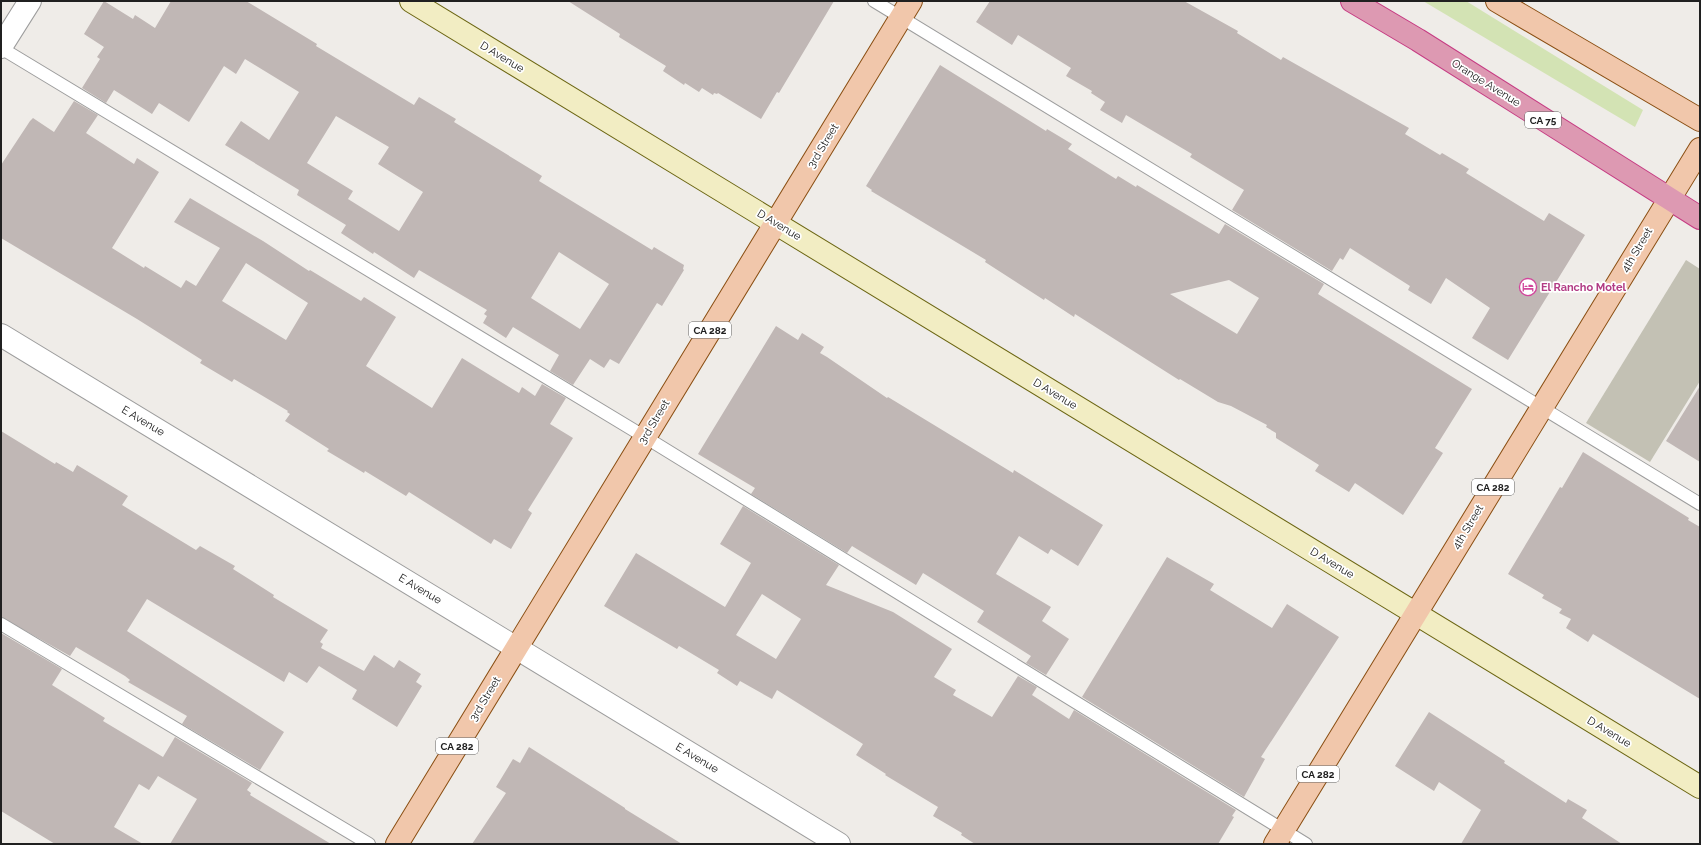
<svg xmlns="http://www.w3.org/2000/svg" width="1701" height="845" font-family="Raleway,sans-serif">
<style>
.construction{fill:#c3c1b4}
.grass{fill:#d3e3b4}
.building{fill:#c0b7b5;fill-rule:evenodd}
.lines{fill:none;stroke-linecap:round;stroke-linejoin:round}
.lane-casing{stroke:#9d9d9d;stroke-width:14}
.street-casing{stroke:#9d9d9d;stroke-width:24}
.secondary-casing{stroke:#6c6613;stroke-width:24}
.primary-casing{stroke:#8a4e12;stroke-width:24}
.highway-casing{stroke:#c63c83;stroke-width:24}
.lane{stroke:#fff;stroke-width:12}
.street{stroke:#fff;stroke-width:22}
.secondary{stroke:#f2edc3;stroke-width:22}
.primary{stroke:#f1c7ab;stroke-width:22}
.highway{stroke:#dd99b2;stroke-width:22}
.labels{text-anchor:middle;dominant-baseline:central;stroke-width:3.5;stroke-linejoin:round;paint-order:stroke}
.shield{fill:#fff;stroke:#636363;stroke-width:1}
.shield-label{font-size:10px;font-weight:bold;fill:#202020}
.street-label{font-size:11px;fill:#202020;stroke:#fff}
.hotel-label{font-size:11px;font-weight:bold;fill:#b23c85;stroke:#fff;text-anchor:start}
</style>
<rect width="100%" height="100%" fill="#efece8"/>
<!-- construction -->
<path class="construction" d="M1686,260L1700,269V381L1650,462L1586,423Z"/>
<!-- grass -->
<path class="grass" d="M1423,1H1466L1643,110L1635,127Z"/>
<!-- building -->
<g class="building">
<path d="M104,1L133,19L135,15L155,28L171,1H246L317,44L316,46L414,105L419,97L456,119L454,122L542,176L539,181L652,250L654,247L684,265L683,269L684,270L662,306L657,303L619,364L610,359L604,368L590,359L573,385L550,371L559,355L513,327L506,338L483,323L487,316L484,314L487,310L419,270L414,278L374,252L373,254L341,233L346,225L297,195L299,190L225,145L241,121L269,140L299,92L245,59L236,74L224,66L189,122L159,103L152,114L114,90L106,103L82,88L100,59L97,57L104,47L84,34ZM336,116L389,147L378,164L423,192L399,231L348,199L353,191L307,163ZM559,252L609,284L580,329L531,298Z"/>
<path d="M568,1H834L779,93L777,92L761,119L718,93L717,94L714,93L713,95L702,88L699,92L685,83L684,85L663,71L666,66L619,37L620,34Z"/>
<path d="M990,1H1184L1238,31L1237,33L1281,60L1283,57L1409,128L1405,134L1440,155L1442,153L1469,169L1466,173L1544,221L1549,213L1585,235L1508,360L1472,338L1490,308L1446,278L1431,304L1408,290L1410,286L1350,248L1343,260L1340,258L1332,271L1232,210L1244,190L1190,157L1192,154L1126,115L1122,123L1100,110L1105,102L1091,93L1092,91L1066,76L1071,68L1018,35L1012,45L976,22Z"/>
<path d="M940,65L1046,131L1047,129L1072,144L1068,149L1116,179L1118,176L1136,187L1137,185L1219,234L1225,224L1324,284L1318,294L1472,389L1435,448L1443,453L1403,515L1355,483L1349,492L1315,471L1319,465L1276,438V433L1266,427L1267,425L1231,406L1218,402L1180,379L1179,380L1075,314L1074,317L1045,298L1044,300L985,262L986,260L871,191L872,190L866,186ZM1229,280L1259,298L1237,334L1170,294Z"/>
<path d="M74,101L98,115L86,133L134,164L137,158L159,172L112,248L144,268L145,266L181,288L186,280L196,286L220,248L174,222L190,198L263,241L309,271L310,270L361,301L364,297L396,317L366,366L432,408L462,358L519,393L522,387L535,396L542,384L566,398L550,424L573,438L528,510L532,513L511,549L494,539L491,544L409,492L406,496L365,471L364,473L327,451L329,449L285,421L290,414L287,412L288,411L234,379L232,382L200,363L202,360L137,319L1,238V165L30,121L33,118L54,132ZM246,263L308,303L286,340L222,301Z"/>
<path d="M776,326L798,340L802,333L824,347L820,353L827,357L887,398L888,397L1013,473L1014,470L1103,525L1078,566L1051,549L1048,554L1019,536L997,572L996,574L1051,607L1042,621L1069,639L1046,675L1026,663L1031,656L977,622L984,611L923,573L916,585L852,546L847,553L751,494L755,488L698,454Z"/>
<path d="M1700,386V462L1666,441Z"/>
<path d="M1,431L55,464L56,462L73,472L77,465L128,496L122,505L196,550L200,546L235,566L233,569L274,595L273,597L328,630L320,642L323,644L321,648L364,671L374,655L394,668L399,660L421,674L416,682L422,686L397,727L352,699L357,690L319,666L307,683L289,672L284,682L147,599L127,631L284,732L260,770L182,724L187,716L128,682L130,680L125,676L76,647L70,656L1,617Z"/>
<path d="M1583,452L1689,518L1688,520L1700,527V699L1593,634L1588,642L1566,628L1571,619L1559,613L1562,609L1542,598L1544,595L1508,574L1541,519L1560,487L1562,488Z"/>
<path d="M743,506L839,565L826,585L893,612L952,649L934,677L956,690L953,695L992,717L1018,676L1037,687L1032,695L1069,719L1074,710L1236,810L1232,816L1234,817L1218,844H975L961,835L962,833L933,816L938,807L885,775L886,774L856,755L863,744L777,690L772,699L740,681L737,686L717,673L719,670L679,646L677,649L604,606L636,553L725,607L751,563L720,544ZM762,594L801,619L776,659L736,635Z"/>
<path d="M1167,557L1214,584L1210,590L1272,628L1287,604L1339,637L1261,757L1265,759L1244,797L1082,697Z"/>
<path d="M1,633L62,669L52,685L105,718L103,721L163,757L175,737L252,783L247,790L251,793L250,795L331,844H170L197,799L158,776L149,790L139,784L114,827L143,844H55L1,811Z"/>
<path d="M1429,712L1505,761L1504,763L1566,803L1568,799L1587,810L1582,818L1622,844H1461L1481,810L1439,782L1434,791L1395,766Z"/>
<path d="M529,747L625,808V809L682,844H472L506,793L496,787L513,759L520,763Z"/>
</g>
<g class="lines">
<!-- lane casing -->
<g class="lane-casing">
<g id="lane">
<path d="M874,1L1700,504"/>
<path d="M1,48L645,437L1306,844"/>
<path d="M1,624L369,844"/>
</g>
</g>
<!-- street casing -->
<g class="street-casing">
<g id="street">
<path d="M1,47L30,1"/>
<path d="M1,335L839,844"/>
</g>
</g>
<!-- secondary casing -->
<g class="secondary-casing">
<path id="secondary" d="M411,1L1700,787"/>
</g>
<!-- primary casing -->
<g class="primary-casing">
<g id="primary">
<path d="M1497,1L1700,120"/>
<path d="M397,844L911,1"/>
<path d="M1275,844L1700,149"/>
</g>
</g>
<!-- highway casing -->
<g class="highway-casing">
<path id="highway" d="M1352,1L1418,40L1700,218"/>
</g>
<!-- lane -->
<use href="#lane" class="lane"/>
<!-- street -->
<use href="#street" class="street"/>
<!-- secondary -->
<use href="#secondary" class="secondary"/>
<!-- primary -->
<use href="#primary" class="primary"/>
<!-- highway -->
<use href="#highway" class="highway"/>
</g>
<!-- icons -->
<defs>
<g id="hotel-ring" transform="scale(0.9)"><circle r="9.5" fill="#fff" stroke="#d1479c" stroke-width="1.5"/><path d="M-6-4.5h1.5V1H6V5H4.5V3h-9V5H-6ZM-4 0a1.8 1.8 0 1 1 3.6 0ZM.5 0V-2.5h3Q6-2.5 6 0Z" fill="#d1479c"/></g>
</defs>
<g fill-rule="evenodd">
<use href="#hotel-ring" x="1528" y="287"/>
</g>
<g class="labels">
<!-- shield labels -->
<g class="shield">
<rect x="1525" y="112" width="36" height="16" rx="3"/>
<rect x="689" y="322" width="42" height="16" rx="3"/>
<rect x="1472" y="479" width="42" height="16" rx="3"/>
<rect x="436" y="738" width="42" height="16" rx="3"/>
<rect x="1297" y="766" width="42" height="16" rx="3"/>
</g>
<g class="shield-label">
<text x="1543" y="120">CA 75</text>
<text x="710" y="330">CA 282</text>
<text x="1493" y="487">CA 282</text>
<text x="457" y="746">CA 282</text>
<text x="1318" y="774">CA 282</text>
</g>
<!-- street labels -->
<g class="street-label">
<text transform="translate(502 57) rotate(31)">D Avenue</text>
<text transform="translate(1486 83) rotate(32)">Orange Avenue</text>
<text transform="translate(823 146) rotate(-59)">3rd Street</text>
<text transform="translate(779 225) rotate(31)">D Avenue</text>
<text transform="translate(1637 250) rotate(-59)">4th Street</text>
<text transform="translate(1055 394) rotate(31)">D Avenue</text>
<text transform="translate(143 421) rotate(31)">E Avenue</text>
<text transform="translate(654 422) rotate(-59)">3rd Street</text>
<text transform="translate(1468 527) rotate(-59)">4th Street</text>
<text transform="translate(1332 563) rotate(31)">D Avenue</text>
<text transform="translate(420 589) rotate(31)">E Avenue</text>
<text transform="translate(485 699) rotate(-59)">3rd Street</text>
<text transform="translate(1609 732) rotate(31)">D Avenue</text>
<text transform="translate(697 758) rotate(31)">E Avenue</text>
</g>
<!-- hotel labels -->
<g class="hotel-label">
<text x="1541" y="287">El Rancho Motel</text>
</g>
</g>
<!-- border -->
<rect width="1701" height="845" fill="none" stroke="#202020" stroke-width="4"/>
</svg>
